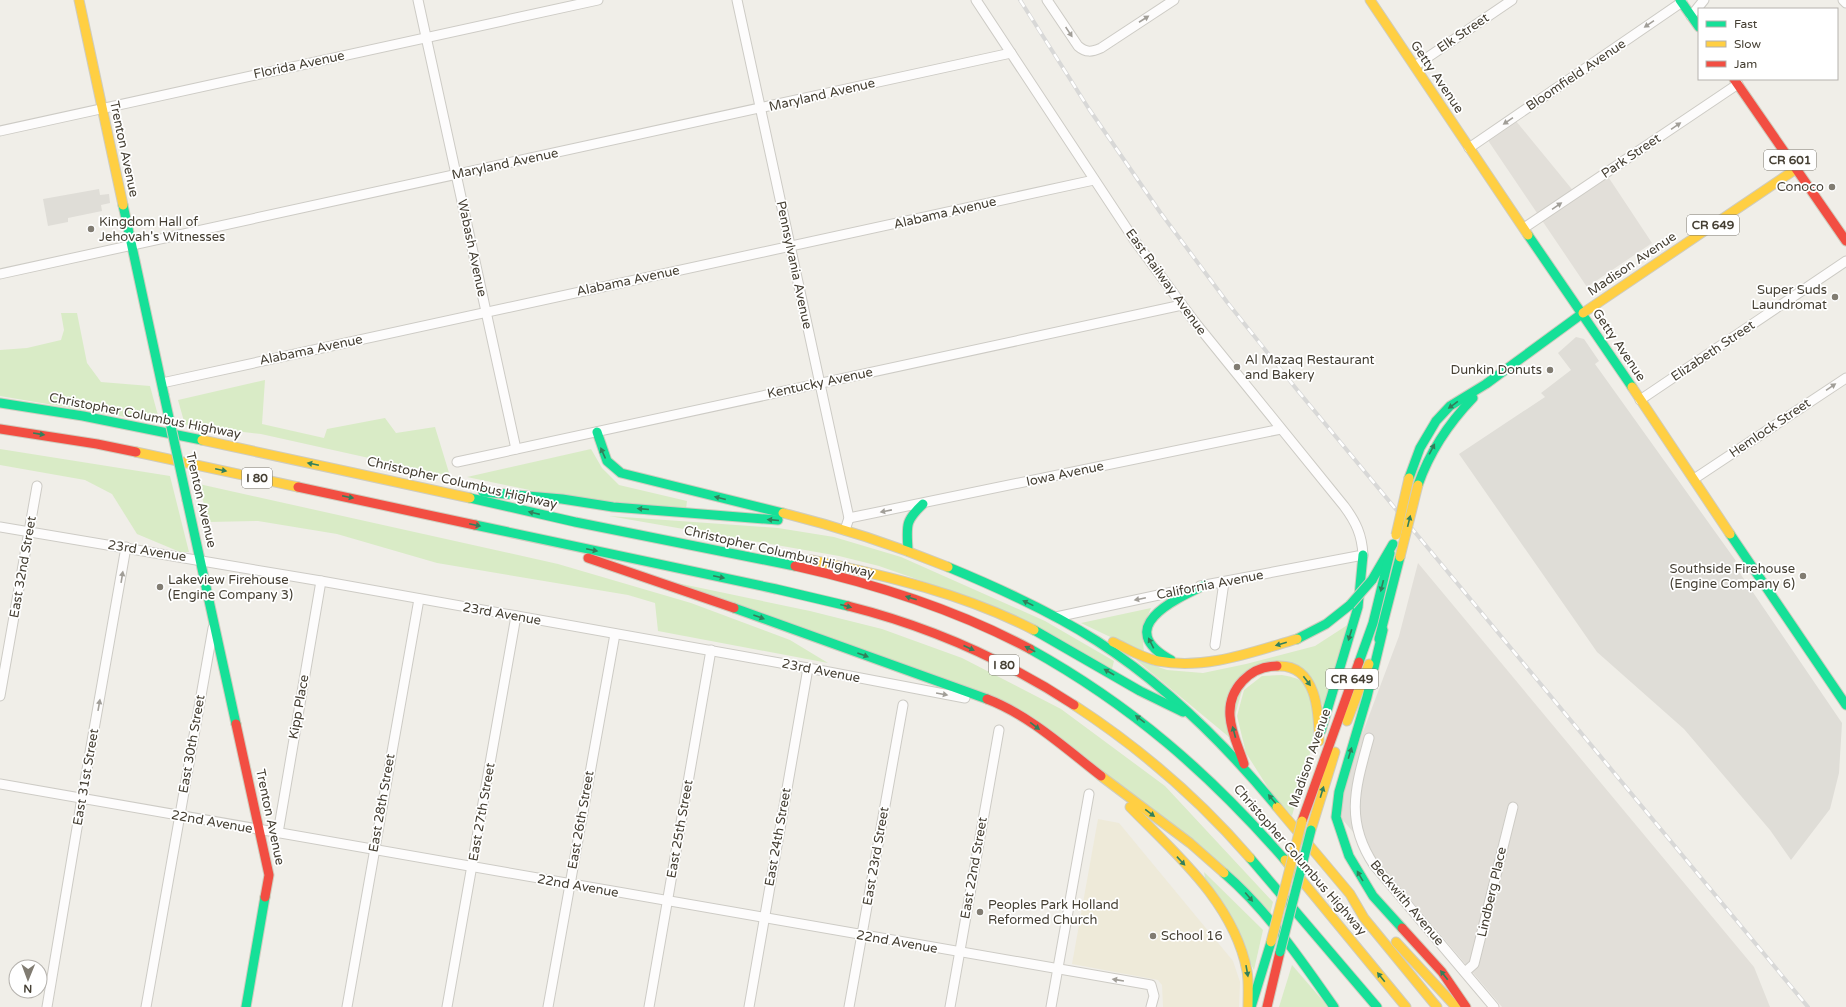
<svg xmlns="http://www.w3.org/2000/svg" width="1846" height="1007" font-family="'Varela Round',sans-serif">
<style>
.industrial{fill:#e2dfd9}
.education{fill:#eeead9}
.green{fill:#d9ebc6}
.parking{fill:#dfddd7}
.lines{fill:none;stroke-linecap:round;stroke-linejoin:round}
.street-casing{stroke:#cdcbc5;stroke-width:11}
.fast-casing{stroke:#cfccbe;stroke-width:11}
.slow-casing{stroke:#cfccbe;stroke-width:11}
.jam-casing{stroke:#cfccbe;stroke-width:11}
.street{stroke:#fdfcfc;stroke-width:9}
.fast{stroke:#16e098;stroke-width:9}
.slow{stroke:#ffcf43;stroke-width:9}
.jam{stroke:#f24e42;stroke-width:9}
.rail-casing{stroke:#d8d8d7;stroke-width:4}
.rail{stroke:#fff;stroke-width:2.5;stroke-dasharray:8;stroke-linecap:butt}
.fast-bridge-casing{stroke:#cfccbe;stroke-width:11;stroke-linecap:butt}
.slow-bridge-casing{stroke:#cfccbe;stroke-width:11;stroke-linecap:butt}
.fast-bridge{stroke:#16e098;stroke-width:9}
.slow-bridge{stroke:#ffcf43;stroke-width:9}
.oneway{fill:#a19e98}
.oneway2{fill:#327f5b}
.poi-dot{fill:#817c72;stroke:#fff;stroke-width:1.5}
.labels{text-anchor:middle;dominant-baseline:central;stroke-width:3.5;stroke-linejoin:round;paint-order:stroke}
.shield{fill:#fff;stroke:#7d7970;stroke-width:1}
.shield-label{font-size:12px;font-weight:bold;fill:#453f33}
.street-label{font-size:13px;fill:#453f33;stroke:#fff}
.poi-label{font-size:13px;fill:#453f33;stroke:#fff;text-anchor:start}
</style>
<rect width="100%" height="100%" fill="#f0eee8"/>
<!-- industrial -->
<g class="industrial">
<path d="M1511,115L1575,193L1605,172L1652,243L1587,287L1483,133Z"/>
<path d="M1418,563L1754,967L1770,1007H1502L1336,812L1343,785L1399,636Z"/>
</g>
<!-- education -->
<path class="education" d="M1098,819L1119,823L1233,961L1240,982L1239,1007H1163L1162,985L1158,980L1072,964Z"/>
<!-- green -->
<g class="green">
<path d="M61,313H77L87,363L101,382L150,386L160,423L0,396V350L27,348L61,340L64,330Z"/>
<path d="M265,380L262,424L324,438L327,429L385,418L396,433L435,427L450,476L261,434L185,425L178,400Z"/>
<path d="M0,449L170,476L189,552H180L137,534L112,494L85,480L0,465Z"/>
<path d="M591,449L602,468L619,485L687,501L686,509L558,496L467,477Z"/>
<path d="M199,484L558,564L691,603L790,640L828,663L658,631L655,603L628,595L437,563L337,534L258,521L208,522Z"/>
<path d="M609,516L778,528L834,537L901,557L1045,621L1114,661L1112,669L945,589L879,566L839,556Z"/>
<path d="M677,583L810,611L882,629L962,658L1061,709L1165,786L1273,902L1270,914L1036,719Z"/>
<path d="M1151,608L1142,630L1144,653L1081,623Z"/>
<path d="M1349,624L1324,708L1304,671L1248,669L1229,737L1135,659L1167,670L1203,673L1246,664L1315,646Z"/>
<path d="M1282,675C1288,676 1298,678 1302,682C1330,713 1302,780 1292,816L1272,794L1246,753L1237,716L1244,690L1262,676Z"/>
<path d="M1204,872L1263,930L1254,970L1205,878Z"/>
<path d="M1292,965L1324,1002L1327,1007H1279Z"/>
</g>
<!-- parking -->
<g class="parking">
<path d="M99,189L100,195L109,194L110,203L101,205L102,211L68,218V222L48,226L43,199Z"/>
<path d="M1576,337L1584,339L1599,361L1595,364L1736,561L1733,563L1842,723L1839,773L1830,809L1791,860L1770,830L1684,729L1597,652L1459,454L1545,397L1541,393L1571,370L1558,353Z"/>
</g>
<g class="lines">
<!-- street casing -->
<g class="street-casing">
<g id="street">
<path d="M418,0L516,449"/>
<path d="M737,0L849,518L845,530"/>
<path d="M976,0L1135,241L1194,321L1344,506C1356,522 1362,535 1363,555L1200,586"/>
<path d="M1047,0L1078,46C1086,53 1092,52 1101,48L1174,0"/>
<path d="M1843,0L1846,3"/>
<path d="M1691,16L1704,0"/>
<path d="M1415,66L1512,0"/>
<path d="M0,131L598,0"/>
<path d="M1469,148L1682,2"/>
<path d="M1524,228L1738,84"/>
<path d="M0,274L1011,53"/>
<path d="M162,383C473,314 784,249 1094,180"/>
<path d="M1640,400L1846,261"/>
<path d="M457,462L1182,305"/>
<path d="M1694,479L1846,378"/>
<path d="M849,518L1281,429"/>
<path d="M0,527L321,581L808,668L965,698"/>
<path d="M1056,617L1182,590"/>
<path d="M1215,645L1224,582"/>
<path d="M0,696L37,486"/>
<path d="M1369,738C1356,786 1344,820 1374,865L1494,1007"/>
<path d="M0,784L1151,985L1154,996L1151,1007"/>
<path d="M278,833L321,581"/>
<path d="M1465,972L1474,964L1513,807"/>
<path d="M47,1007L82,798L126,547"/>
<path d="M146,1007L213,628"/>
<path d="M347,1007L419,599"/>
<path d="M447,1007L516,616"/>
<path d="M548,1007L615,634"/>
<path d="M649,1007L711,650"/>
<path d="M749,1007L808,668"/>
<path d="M849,1007L903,705"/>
<path d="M950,1007L999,730"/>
<path d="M1051,1007L1089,794"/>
</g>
</g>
<!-- fast casing -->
<g class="fast-casing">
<g id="fast">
<path d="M1680,0L1699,27"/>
<path d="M123,205L164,395"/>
<path d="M1528,235L1632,387"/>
<path d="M0,403L83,416L202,440"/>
<path d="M597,432L607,461L621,473L783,513"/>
<path d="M1409,478L1420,448L1436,421L1450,406L1486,384L1583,313"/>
<path d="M1418,485C1430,451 1448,424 1473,398"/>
<path d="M483,492L562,499L613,507L778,520"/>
<path d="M470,498L575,522L795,566"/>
<path d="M187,500L236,724"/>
<path d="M475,525L776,589L848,606"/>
<path d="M1730,534L1846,705"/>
<path d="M908,551C907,526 904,522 923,504"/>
<path d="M948,567C999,588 1050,611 1097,641C1167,686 1225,744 1277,807"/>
<path d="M1372,580L1393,544"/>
<path d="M734,608L987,699"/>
<path d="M1034,630L1140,691L1183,712"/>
<path d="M1383,630L1367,697L1339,792L1336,817L1349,856L1373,896L1402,928"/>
<path d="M1297,639L1326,624L1350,605"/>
<path d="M1379,639L1400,557"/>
<path d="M1030,649C1131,705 1209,773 1285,860"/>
<path d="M1171,660C1113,628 1173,600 1205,585"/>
<path d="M1359,662L1373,623L1390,553"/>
<path d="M1321,731L1358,607L1363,555"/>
<path d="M1250,858L1377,1007"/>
<path d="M1224,873C1268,911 1301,960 1334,1007"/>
<path d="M246,1007L265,897"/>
<path d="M1251,1007L1271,942"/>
</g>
</g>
<!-- slow casing -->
<g class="slow-casing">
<g id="slow">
<path d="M79,0L123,205"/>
<path d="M1370,0L1528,235"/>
<path d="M1583,313L1796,169"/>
<path d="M1632,387L1730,534"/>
<path d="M202,440L470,498"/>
<path d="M136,452L298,487"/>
<path d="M783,513C839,527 894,545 948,567"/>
<path d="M811,560C888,576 964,594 1034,630"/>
<path d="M1113,642C1128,649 1142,658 1158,661C1206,670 1252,652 1297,639"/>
<path d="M1277,666C1317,664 1319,713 1319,741"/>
<path d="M1074,705C1140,748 1199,799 1250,858"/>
<path d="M1347,721L1369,664"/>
<path d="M1101,776L1190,843L1224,873"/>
<path d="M1130,807C1176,854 1234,903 1247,971C1249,982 1248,995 1248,1007"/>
<path d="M1277,807L1350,894L1364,918L1437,1007"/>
<path d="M1311,830L1335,752"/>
<path d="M1285,860L1406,1007"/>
<path d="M1396,942L1456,1007"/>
</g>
</g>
<!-- jam casing -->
<g class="jam-casing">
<g id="jam">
<path d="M1734,79L1846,241"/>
<path d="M0,429L97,444L136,452"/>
<path d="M298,487L475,525"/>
<path d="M588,558L734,608"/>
<path d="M795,566C876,584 957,610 1030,649"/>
<path d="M848,606C928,626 1005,660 1074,705"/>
<path d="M987,699C1029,715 1065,748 1101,776"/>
<path d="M236,724L269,875L265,897"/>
<path d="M1244,764C1239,748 1231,733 1230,716C1228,689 1250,666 1277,666"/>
<path d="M1302,821L1359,662"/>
<path d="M1402,928L1442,972L1466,1007"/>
<path d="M1267,1007L1280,952"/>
</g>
</g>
<!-- street -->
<use href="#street" class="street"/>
<!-- fast -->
<use href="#fast" class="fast"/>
<!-- slow -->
<use href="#slow" class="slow"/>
<!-- jam -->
<use href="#jam" class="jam"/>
<!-- rail casing -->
<g class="rail-casing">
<path id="rail" d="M1020,0L1089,109L1160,212L1227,302L1298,391L1808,1007"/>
</g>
<!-- rail -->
<use href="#rail" class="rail"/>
<!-- fast-bridge casing -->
<g class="fast-bridge-casing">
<g id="fast-bridge">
<path d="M164,395L187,500"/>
<path d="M1350,605L1372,580"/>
<path d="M1280,952L1311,830"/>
</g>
</g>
<!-- slow-bridge casing -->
<g class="slow-bridge-casing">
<g id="slow-bridge">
<path d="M1396,535L1409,478"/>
<path d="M1400,557L1418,485"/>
<path d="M1271,942L1302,821"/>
</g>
</g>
<!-- fast-bridge -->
<use href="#fast-bridge" class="fast-bridge"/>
<!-- slow-bridge -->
<use href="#slow-bridge" class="slow-bridge"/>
</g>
<!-- one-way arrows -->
<defs><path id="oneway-solid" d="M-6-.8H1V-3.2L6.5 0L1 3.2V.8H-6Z"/></defs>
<g class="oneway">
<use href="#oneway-solid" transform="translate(1144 19) rotate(-33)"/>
<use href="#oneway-solid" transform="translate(1649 24) rotate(146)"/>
<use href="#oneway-solid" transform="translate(1069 32) rotate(56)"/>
<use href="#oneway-solid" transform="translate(1508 121) rotate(146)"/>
<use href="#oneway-solid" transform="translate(1676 126) rotate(-34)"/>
<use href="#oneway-solid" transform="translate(1557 206) rotate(-34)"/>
<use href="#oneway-solid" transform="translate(1831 387) rotate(-34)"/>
<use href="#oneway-solid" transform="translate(886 511) rotate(169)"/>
<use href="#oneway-solid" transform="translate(122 577) rotate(-81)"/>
<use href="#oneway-solid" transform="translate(1140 599) rotate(168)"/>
<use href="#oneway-solid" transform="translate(942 694) rotate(10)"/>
<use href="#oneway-solid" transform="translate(99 705) rotate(-80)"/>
<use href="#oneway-solid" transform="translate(1118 980) rotate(-171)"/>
</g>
<g class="oneway2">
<use href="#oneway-solid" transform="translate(1453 405) rotate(144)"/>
<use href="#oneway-solid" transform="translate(39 434) rotate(9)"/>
<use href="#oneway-solid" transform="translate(1432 449) rotate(-62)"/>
<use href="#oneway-solid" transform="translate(603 453) rotate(-114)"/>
<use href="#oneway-solid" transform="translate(313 464) rotate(-168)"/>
<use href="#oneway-solid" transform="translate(221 470) rotate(12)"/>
<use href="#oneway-solid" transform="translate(348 497) rotate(12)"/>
<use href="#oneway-solid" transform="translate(720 498) rotate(-166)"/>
<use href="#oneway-solid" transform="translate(643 509) rotate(-175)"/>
<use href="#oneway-solid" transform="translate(534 513) rotate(-167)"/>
<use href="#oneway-solid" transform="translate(773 520) rotate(-175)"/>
<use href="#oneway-solid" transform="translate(1409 521) rotate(-76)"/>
<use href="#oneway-solid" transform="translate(475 525) rotate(12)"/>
<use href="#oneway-solid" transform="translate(592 550) rotate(12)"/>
<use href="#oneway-solid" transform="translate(719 577) rotate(12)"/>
<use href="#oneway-solid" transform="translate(1382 586) rotate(104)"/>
<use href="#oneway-solid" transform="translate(911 598) rotate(-162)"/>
<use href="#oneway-solid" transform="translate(1028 603) rotate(-154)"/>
<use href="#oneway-solid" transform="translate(846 606) rotate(15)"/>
<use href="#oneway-solid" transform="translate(759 617) rotate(20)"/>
<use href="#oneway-solid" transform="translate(1350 635) rotate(107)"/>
<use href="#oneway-solid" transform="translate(1151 643) rotate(-117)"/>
<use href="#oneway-solid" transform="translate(1281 644) rotate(164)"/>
<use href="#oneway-solid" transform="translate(969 648) rotate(24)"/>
<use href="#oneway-solid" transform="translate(1030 649) rotate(-152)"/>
<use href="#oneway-solid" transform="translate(863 655) rotate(20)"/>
<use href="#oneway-solid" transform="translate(1109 672) rotate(-150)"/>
<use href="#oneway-solid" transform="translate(1307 681) rotate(53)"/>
<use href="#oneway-solid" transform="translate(1140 719) rotate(-143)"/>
<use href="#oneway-solid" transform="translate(1035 726) rotate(37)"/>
<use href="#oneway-solid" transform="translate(1234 732) rotate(-105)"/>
<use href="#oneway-solid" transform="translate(1350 753) rotate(-73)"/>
<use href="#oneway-solid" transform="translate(1322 792) rotate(-73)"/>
<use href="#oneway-solid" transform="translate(1272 799) rotate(-130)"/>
<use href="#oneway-solid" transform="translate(1150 813) rotate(37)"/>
<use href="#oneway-solid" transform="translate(1181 861) rotate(47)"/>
<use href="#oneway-solid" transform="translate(1360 876) rotate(-120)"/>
<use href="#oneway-solid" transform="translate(1249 897) rotate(50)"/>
<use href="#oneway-solid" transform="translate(1247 971) rotate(80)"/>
<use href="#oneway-solid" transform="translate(1444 975) rotate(-128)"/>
<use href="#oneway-solid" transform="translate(1381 977) rotate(-129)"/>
</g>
<!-- markers -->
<g class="poi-dot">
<circle cx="1832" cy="187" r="4"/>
<circle cx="91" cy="229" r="4"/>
<circle cx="1835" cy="297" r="4"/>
<circle cx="1237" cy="367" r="4"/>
<circle cx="1550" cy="370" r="4"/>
<circle cx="1803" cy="576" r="4"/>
<circle cx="160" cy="587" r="4"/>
<circle cx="980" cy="912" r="4"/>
<circle cx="1153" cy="936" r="4"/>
</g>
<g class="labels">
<!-- shield labels -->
<g class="shield">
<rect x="1764" y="150" width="52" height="20" rx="3"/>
<rect x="1687" y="215" width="52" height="20" rx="3"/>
<rect x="242" y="468" width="30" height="20" rx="3"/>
<rect x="989" y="655" width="30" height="20" rx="3"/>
<rect x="1326" y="669" width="52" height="20" rx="3"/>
</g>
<g class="shield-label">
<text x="1790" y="160">CR 601</text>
<text x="1713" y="225">CR 649</text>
<text x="257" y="478">I 80</text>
<text x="1004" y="665">I 80</text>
<text x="1352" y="679">CR 649</text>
</g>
<!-- street labels -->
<g class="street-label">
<text transform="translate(1463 33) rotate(-34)">Elk Street</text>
<text transform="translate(299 65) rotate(-12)">Florida Avenue</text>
<text transform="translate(1576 75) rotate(-34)">Bloomfield Avenue</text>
<text transform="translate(1437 77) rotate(56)">Getty Avenue</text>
<text transform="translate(822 95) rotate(-13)">Maryland Avenue</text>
<text transform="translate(124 149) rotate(78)">Trenton Avenue</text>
<text transform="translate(1631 156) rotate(-34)">Park Street</text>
<text transform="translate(505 164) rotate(-12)">Maryland Avenue</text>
<text transform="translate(945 213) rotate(-13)">Alabama Avenue</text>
<text transform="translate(472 248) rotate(78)">Wabash Avenue</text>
<text transform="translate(1632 264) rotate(-34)">Madison Avenue</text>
<text transform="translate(794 265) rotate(78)">Pennsylvania Avenue</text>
<text transform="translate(628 281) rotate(-12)">Alabama Avenue</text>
<text transform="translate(1166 282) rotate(54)">East Railway Avenue</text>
<text transform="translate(1619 345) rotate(56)">Getty Avenue</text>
<text transform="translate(311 350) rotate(-12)">Alabama Avenue</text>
<text transform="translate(1713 351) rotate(-34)">Elizabeth Street</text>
<text transform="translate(820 383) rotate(-12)">Kentucky Avenue</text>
<text transform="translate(145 416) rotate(11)">Christopher Columbus Highway</text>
<text transform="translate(1770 428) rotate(-34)">Hemlock Street</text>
<text transform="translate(1065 474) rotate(-12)">Iowa Avenue</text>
<text transform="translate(462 483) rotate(13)">Christopher Columbus Highway</text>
<text transform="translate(201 500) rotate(77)">Trenton Avenue</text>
<text transform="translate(147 551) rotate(9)">23rd Avenue</text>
<text transform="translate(779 552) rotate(13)">Christopher Columbus Highway</text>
<text transform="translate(23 567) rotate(-80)">East 32nd Street</text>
<text transform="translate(1210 585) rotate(-11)">California Avenue</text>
<text transform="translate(502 614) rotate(10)">23rd Avenue</text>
<text transform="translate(821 671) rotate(11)">23rd Avenue</text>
<text transform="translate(299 707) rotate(-80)">Kipp Place</text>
<text transform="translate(192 744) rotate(-80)">East 30th Street</text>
<text transform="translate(1310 758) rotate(-71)">Madison Avenue</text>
<text transform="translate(86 777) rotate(-80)">East 31st Street</text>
<text transform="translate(382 803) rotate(-80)">East 28th Street</text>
<text transform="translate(482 812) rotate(-80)">East 27th Street</text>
<text transform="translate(270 817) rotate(78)">Trenton Avenue</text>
<text transform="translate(581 820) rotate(-80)">East 26th Street</text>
<text transform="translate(212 822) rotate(10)">22nd Avenue</text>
<text transform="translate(680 829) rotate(-80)">East 25th Street</text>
<text transform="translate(778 837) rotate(-80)">East 24th Street</text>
<text transform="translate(876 856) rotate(-80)">East 23rd Street</text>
<text transform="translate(1300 860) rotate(49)">Christopher Columbus Highway</text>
<text transform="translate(974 868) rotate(-80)">East 22nd Street</text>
<text transform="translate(578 886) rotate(10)">22nd Avenue</text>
<text transform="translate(1492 892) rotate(-77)">Lindberg Place</text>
<text transform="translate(1407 903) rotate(50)">Beckwith Avenue</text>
<text transform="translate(897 942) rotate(10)">22nd Avenue</text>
</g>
<!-- poi labels -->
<g class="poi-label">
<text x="1824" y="187" text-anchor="end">Conoco</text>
<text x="99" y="222">Kingdom Hall of<tspan x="99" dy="15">Jehovah's Witnesses</tspan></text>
<text x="1827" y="290" text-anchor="end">Super Suds<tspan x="1827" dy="15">Laundromat</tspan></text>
<text x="1245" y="360">Al Mazaq Restaurant<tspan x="1245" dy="15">and Bakery</tspan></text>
<text x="1542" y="370" text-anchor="end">Dunkin Donuts</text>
<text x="1795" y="569" text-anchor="end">Southside Firehouse<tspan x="1795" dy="15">(Engine Company 6)</tspan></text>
<text x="168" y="580">Lakeview Firehouse<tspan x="168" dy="15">(Engine Company 3)</tspan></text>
<text x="988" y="905">Peoples Park Holland<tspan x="988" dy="15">Reformed Church</tspan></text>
<text x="1161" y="936">School 16</text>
</g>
</g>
<!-- legend -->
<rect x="1698" y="8" width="140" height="72" fill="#ffffff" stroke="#b5b2ad"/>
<rect x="1706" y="21" width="20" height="6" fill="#16e098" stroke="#b5b2ad"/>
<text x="1734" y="28" font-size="12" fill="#453f33">Fast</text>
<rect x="1706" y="41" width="20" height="6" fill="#ffcf43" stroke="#b5b2ad"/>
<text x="1734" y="48" font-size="12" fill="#453f33">Slow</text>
<rect x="1706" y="61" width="20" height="6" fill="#f24e42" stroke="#b5b2ad"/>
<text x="1734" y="68" font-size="12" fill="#453f33">Jam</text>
<!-- north arrow -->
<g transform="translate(28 979) rotate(181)"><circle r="19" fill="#ffffff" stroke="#b5b2ad"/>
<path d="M0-3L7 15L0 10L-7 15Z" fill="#817c72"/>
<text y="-6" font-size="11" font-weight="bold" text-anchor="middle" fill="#453f33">N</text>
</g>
</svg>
